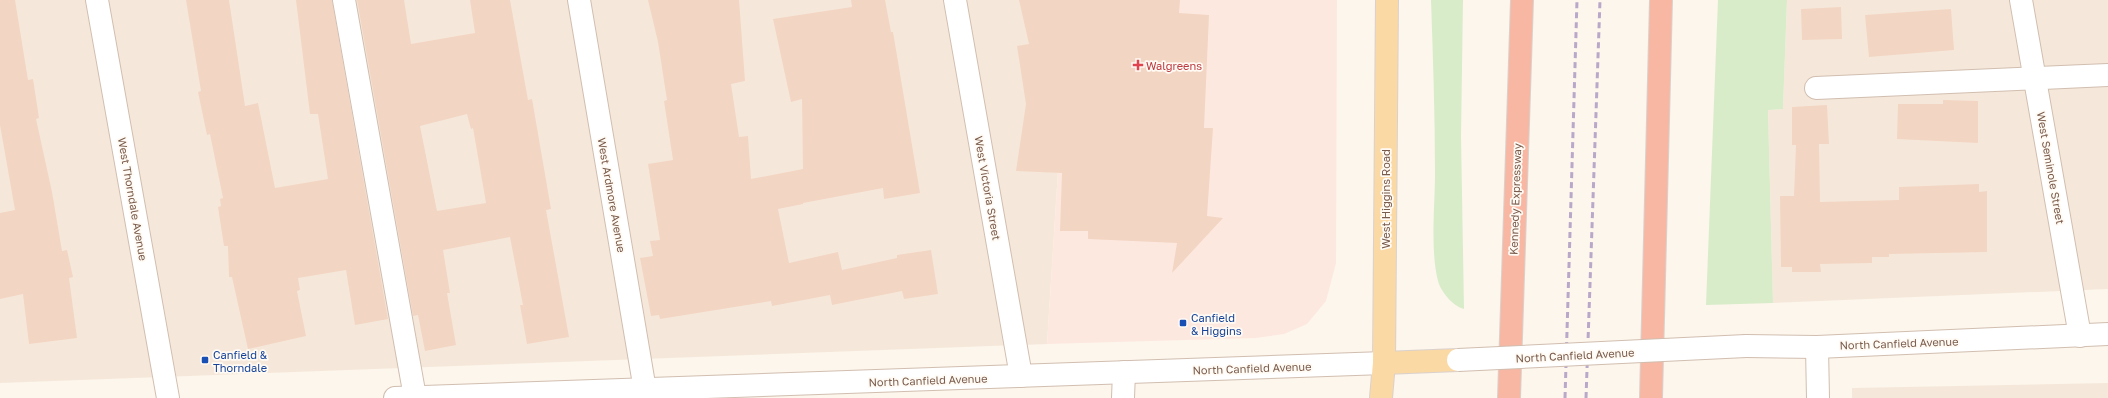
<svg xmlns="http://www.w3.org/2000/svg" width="2108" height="398" font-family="'Golos Text',sans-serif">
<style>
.residential{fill:#f5e8da}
.commercial{fill:#fde8e0}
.green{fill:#d8ecc9}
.building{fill:#f3d5c3;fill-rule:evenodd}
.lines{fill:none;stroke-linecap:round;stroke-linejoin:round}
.minor-casing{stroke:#d1beb0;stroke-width:24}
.major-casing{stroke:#dad1cd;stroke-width:24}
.highway-casing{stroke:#dad1cd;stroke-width:24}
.minor{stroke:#fff;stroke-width:22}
.major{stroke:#fbd9a5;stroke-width:22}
.highway{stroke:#f7b7a3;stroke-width:22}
.rail{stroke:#b9a8c9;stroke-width:3;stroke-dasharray:6 4;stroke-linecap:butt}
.minor-bridge-casing{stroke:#d1beb0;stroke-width:24;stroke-linecap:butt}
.minor-bridge{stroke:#fff;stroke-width:22}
.health-dot{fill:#e0444e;stroke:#fffaf3;stroke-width:1.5}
.transit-dot{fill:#1a4fb4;stroke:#fffaf3;stroke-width:1.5}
.labels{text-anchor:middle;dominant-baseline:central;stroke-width:3.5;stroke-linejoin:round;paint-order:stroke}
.health-label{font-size:11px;fill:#be3a42;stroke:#fffaf3;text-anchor:start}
.street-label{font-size:11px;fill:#7a5c4d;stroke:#fffaf3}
.transit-label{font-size:11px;fill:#164399;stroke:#fffaf3;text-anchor:start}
</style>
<rect width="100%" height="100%" fill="#fdf6ec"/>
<!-- residential -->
<g class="residential">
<path d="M0,0H1136L1067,29L1047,344L0,383Z"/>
<path d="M1787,0H2108V289L1773,303L1768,110L1783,109Z"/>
<path d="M2108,383V398H1852V388Z"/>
</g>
<!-- commercial -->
<path class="commercial" d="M1136,0H1337L1336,263L1326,301L1307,324L1284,334L1256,338L1047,344L1067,29Z"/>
<!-- green -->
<g class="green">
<path d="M1431,0H1463L1461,136L1464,309C1453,306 1441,292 1438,281C1430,249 1435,207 1435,174C1435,116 1433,58 1431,0Z"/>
<path d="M1718,0H1787L1783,109L1768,110L1773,303L1706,305Z"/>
</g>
<!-- building -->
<g class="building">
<path d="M0,0H15L28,80L33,79L39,118L36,119L52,192L62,251L67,250L73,277L69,278L77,338L29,344L23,294L0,299V213L15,210L0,125Z"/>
<path d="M186,0H229L245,106L258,103L275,188L328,179L318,114H310L296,0H332L388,319L355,325L346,270L298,278L300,290L297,291L306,336L248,349L232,277H229L228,246H224L218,207L221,206L220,199L223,198L210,134L207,135L198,92L201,91Z"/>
<path d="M357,0H404L411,44L475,33L470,0H510L528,100L532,99L551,209L546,210L569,337L527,344L520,305H523L510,237L443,250L450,293H447L456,345L425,351L418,315L413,316ZM467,114L471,129L473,128L486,203L437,211L420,126Z"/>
<path d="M648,0H739L745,81L731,84L739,137L748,136L751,179L803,169L802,99L791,102L773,19L852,7L851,0H885L891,32H893L920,193L884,199L883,188L803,203V204L778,209L789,263L838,252L842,270L897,258V255L931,250L938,294L904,299L902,291L832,305L830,295L772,306L771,301L660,319L659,315L651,316L640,258L653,256L650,241L660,240L648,164L673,160L664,101L667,100L658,42Z"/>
<path d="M1019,0H1180L1179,13L1209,15L1204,128H1213L1207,216L1223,218L1172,273L1177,243L1088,239V231H1060L1062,173L1016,171L1026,104L1017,46L1029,44Z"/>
<path d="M1841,7L1842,39L1802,40L1801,9Z"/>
<path d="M1951,9L1954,50L1869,57L1865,15Z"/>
<path d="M1943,100L1978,101V143L1897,139L1898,104H1943Z"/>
<path d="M1827,105L1829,144H1819L1820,202L1899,200V187L1979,184V192L1987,191V252L1889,254V257H1872V263L1820,264L1821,272H1792V267H1781L1780,196H1794L1796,145H1792V107Z"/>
</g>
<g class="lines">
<!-- minor casing -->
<g class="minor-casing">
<g id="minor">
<path d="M97,0L168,398"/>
<path d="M344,0L415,397"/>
<path d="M579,0L645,390"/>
<path d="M955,0L1021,376"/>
<path d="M2021,0L2080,336"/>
<path d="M1816,88L2108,75"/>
<path d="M1746,346L1817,347L2108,334"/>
<path d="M1817,347L1818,398"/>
<path d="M395,398L1384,363"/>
<path d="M1123,398L1124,372"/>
</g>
</g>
<!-- major casing -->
<g class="major-casing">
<g id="major">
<path d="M1384,363L1458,360"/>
<path d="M1381,398L1384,363L1387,0"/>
</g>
</g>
<!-- highway casing -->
<g class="highway-casing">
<g id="highway">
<path d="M1509,398L1522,0"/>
<path d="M1651,398L1661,0"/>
</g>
</g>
<!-- minor -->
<use href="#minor" class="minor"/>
<!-- major -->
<use href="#major" class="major"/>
<!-- highway -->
<use href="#highway" class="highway"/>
<!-- rail -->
<g class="rail">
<path d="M1565,398L1577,0"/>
<path d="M1586,398L1600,0"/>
</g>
<!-- minor-bridge casing -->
<g class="minor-bridge-casing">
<path id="minor-bridge" d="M1458,360L1746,346"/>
</g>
<!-- minor-bridge -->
<use href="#minor-bridge" class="minor-bridge"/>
</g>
<!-- markers -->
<path class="health-dot" d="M1136 59h4v4h4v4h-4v4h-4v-4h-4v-4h4z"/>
<g class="transit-dot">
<rect x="1179" y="319" width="8" height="8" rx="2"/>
<rect x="201" y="356" width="8" height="8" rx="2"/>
</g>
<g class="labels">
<!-- health labels -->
<g class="health-label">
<text x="1146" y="65">Walgreens</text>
</g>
<!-- street labels -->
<g class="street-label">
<text transform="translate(2051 168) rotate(80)">West Seminole Street</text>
<text transform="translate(988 188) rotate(80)">West Victoria Street</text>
<text transform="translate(612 195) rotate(80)">West Ardmore Avenue</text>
<text transform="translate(133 199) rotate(80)">West Thorndale Avenue</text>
<text transform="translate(1385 199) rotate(-90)">West Higgins Road</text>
<text transform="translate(1515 199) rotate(-88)">Kennedy Expressway</text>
<text transform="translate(1899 343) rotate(-2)">North Canfield Avenue</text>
<text transform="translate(1575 355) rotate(-3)">North Canfield Avenue</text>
<text transform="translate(1252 368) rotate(-2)">North Canfield Avenue</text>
<text transform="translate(928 380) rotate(-2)">North Canfield Avenue</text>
</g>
<!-- transit labels -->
<g class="transit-label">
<text x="1191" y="317">Canfield<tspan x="1191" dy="13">&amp; Higgins</tspan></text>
<text x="213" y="354">Canfield &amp;<tspan x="213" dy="13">Thorndale</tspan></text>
</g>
</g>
</svg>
